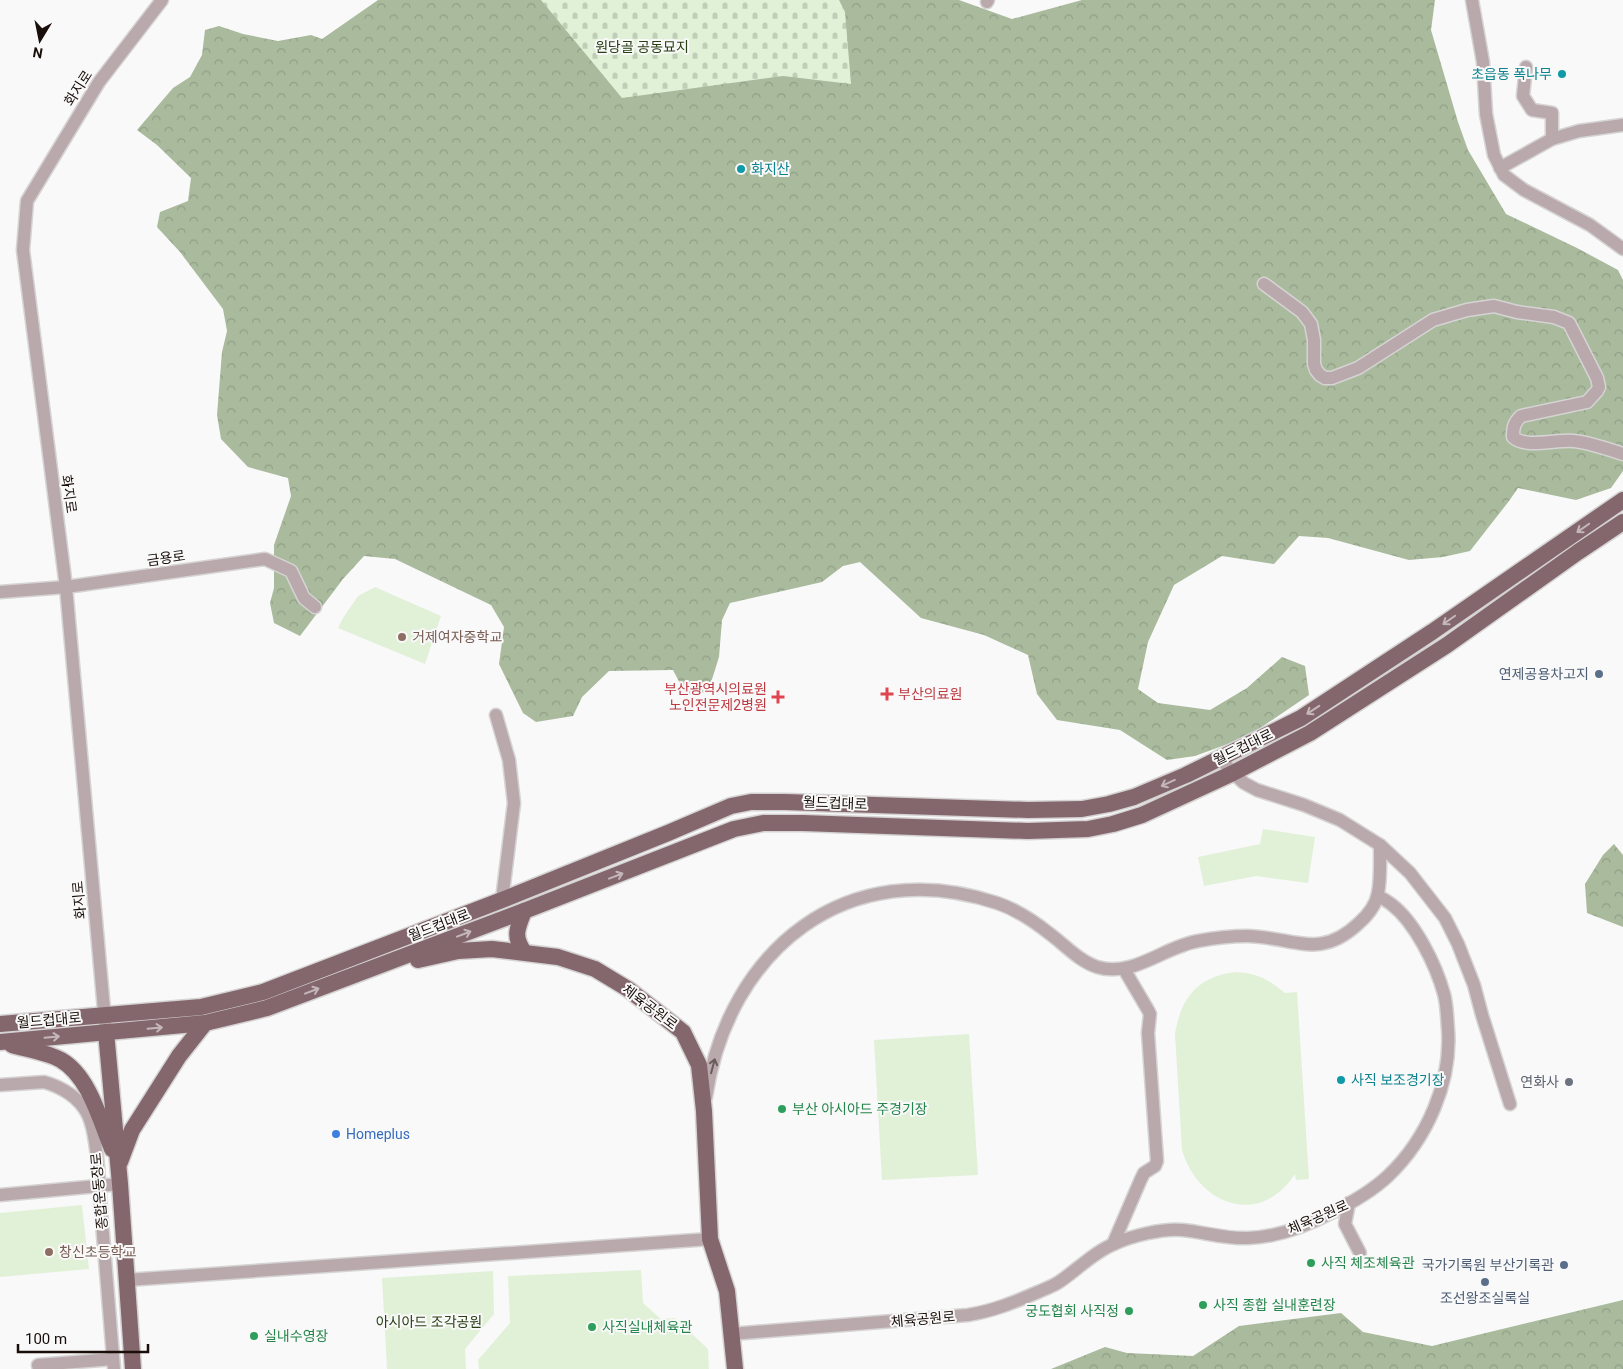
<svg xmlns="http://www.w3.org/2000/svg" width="1623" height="1369" font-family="Roboto,'Noto Sans KR',sans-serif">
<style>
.green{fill:#e1f1d7}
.forest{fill:url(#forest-crowns)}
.cemetery{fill:url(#cemetery-stones)}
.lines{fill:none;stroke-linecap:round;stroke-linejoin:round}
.minor-casing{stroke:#d5d3d3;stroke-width:15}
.major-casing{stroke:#d5d3d3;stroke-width:19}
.minor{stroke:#baa9ac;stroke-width:12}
.major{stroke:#84676d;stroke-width:16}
.oneway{stroke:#c4b7ba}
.oneway2{stroke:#6a5c5a}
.culture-dot{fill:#0f9aa8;stroke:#f9f9f9;stroke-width:2}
.education-dot{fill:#8d6e63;stroke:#f9f9f9;stroke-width:2}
.service-dot{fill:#5c6f8a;stroke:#f9f9f9;stroke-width:2}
.health-dot{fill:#e0444e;stroke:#f9f9f9;stroke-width:2}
.worship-dot{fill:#6b7280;stroke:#f9f9f9;stroke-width:2}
.leisure-dot{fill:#2e9e5b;stroke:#f9f9f9;stroke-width:2}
.shop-dot{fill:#3f7fe0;stroke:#f9f9f9;stroke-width:2}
.labels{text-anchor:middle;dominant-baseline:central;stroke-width:4;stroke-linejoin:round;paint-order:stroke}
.park-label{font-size:14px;fill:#294014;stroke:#f9f9f9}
.culture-label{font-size:14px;fill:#0d838f;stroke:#f9f9f9;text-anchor:start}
.street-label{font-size:14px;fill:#190e09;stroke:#f9f9f9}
.education-label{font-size:14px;fill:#785e54;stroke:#f9f9f9;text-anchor:start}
.service-label{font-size:14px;fill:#4e5e75;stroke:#f9f9f9;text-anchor:end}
.health-label{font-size:14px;fill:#be3a42;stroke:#f9f9f9;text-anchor:end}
.worship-label{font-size:14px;fill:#5b616d;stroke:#f9f9f9;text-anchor:end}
.leisure-label{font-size:14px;fill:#27864d;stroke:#f9f9f9;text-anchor:start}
.shop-label{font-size:14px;fill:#366cbe;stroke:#f9f9f9;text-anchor:start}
</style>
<defs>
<pattern id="forest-crowns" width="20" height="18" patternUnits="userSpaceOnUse" patternTransform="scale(1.25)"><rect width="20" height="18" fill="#a9ba9d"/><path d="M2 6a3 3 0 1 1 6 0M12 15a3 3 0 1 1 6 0" fill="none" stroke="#919f86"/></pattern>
<pattern id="cemetery-stones" width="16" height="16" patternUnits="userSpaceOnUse" patternTransform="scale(1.25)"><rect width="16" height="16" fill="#e1f1d7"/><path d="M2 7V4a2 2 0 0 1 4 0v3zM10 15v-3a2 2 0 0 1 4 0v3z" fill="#c0cdb7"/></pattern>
</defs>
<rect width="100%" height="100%" fill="#f9f9f9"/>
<!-- green -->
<g class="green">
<path d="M375,587L441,616L425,664L338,628L343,618L358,596Z"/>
<path d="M1263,829L1315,837L1308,883L1256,876L1204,886L1198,857L1260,844Z"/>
<path d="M1235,972C1257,973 1268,979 1285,993L1297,992L1309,1179L1296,1180L1295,1174C1260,1228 1198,1205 1182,1150L1175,1034C1181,998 1197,977 1235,972Z"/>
<path d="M969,1034L978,1175L882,1180L874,1040Z"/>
<path d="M82,1205L89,1269L0,1277V1213Z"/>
<path d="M641,1270L643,1303L661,1319L675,1318L708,1349L709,1369H479L478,1360L510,1323L508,1276Z"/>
<path d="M493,1271L494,1314L465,1349L466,1369H387L382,1278Z"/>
</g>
<!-- forest -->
<g class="forest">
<path d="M378,0H959L1012,19L1082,0H1435L1431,30L1458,122L1468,150L1506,214L1577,248L1618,270L1623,280V471L1611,488L1576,500L1518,488L1509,501L1470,551L1443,557L1409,560L1328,538L1299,536L1274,564L1222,556L1174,585L1148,642L1138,689L1158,703L1210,710L1247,688L1282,657L1305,666L1309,695L1247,737L1195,756L1167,760L1120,730L1057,720L1037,694L1028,655L984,635L921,618L860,562L843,566L822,582L730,603L722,620L719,657L708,692L686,695L673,670L609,671L582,697L573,716L536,722L523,713L499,664L504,627L491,605L395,559L364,556L343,579L300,636L274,623L270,603L274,588V545L291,496L288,478L248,467L221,439L217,415L222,352L227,331L223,309L180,252L157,227L160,212L188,201L191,178L157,145L137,130L173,88L190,77L202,55L205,30L219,26L243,34L278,41L311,35L322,39Z"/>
<path d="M1614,844L1623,855V927L1587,913L1585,884L1603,855Z"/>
<path d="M1623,1300V1369H1051L1105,1347L1127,1353L1193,1356L1239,1326L1341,1313L1363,1332L1432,1346Z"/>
</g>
<!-- cemetery -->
<path class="cemetery" d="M541,0H839L845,12L851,84L783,76L622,98Z"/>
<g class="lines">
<!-- minor casing -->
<g class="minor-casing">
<g id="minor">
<path d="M1472,0L1483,62L1486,114L1494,155L1504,175L1524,190L1590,225L1623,249"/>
<path d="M987,2L988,0"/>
<path d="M1526,67L1523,96L1532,110L1552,113V139"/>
<path d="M1500,168L1552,139L1579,131L1623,125"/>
<path d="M1264,284L1302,312L1311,324L1314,340V364L1316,370L1320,375L1325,378H1332L1358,368L1433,320L1467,310L1494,306L1517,312L1554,317L1569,323L1597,378L1599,387L1597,391L1587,402L1521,416C1514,423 1513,427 1513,437C1525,449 1558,439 1574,441C1586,442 1611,450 1623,454"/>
<path d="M0,592L66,587L265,559L291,571L304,598L315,607"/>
<path d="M496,715L509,760L514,803L502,900"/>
<path d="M1220,758L1233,773L1244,783L1257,790L1304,805L1340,820L1380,845L1410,873L1445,918L1458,944L1474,985L1482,1015L1510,1104"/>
<path d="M106,1032L66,587L23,250L27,201L99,82L162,0"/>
<path d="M0,1085L44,1082C62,1087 80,1098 88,1115C97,1134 99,1176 100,1198C105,1255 109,1312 114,1369"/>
<path d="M706,1097C728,950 847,853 997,903C1015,909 1035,922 1050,934C1065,945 1079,961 1097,967C1133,978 1163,947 1198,941C1214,938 1230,936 1247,936C1294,937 1319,961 1359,923C1368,915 1376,905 1378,893C1381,878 1380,861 1380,845"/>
<path d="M0,1195L120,1184"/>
<path d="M1349,1203L1345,1224L1360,1253"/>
<path d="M1113,1244L1141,1179L1144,1173L1155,1166L1157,1161L1148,1033L1150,1014L1148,1010L1124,969"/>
<path d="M127,1280L710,1239"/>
<path d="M731,1334L968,1315C993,1311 1015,1302 1038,1292C1045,1289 1053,1286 1059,1282C1077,1270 1094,1252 1114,1244C1131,1236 1163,1228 1182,1230C1204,1232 1225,1239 1248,1238C1278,1237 1307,1226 1333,1212C1353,1202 1372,1191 1388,1176C1427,1139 1452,1082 1448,1029C1447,1017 1447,1005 1444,994C1436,965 1415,922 1391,904C1387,901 1382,898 1378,896"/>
<path d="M39,1369L38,1365L113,1359"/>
</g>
</g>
<!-- major casing -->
<g class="major-casing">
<g id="major">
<path d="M524,911C517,929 513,936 524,952"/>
<path d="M418,960L458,951L492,949L558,957L595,969L628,989L683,1032L699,1065L704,1111L710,1239L727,1291L735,1369"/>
<path d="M0,1024L201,1007L263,992L502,900L668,833L731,806L751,802H785L1028,810L1082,809L1109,804L1134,797L1186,775L1301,718L1432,632L1623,500"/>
<path d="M106,1032L120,1184L133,1369"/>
<path d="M0,1042L205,1023L267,1008L524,911L734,829L763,823H803L1028,831L1088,829L1113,824L1142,815L1233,773L1310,733L1447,645L1578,552L1623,522"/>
<path d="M12,1045C26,1049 50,1053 61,1060C89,1076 100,1120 112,1149"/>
<path d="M120,1162L132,1130L179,1056L205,1023"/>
</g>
</g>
<!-- minor -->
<use href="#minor" class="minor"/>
<!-- major -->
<use href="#major" class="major"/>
</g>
<!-- one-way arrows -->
<defs><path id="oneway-shaft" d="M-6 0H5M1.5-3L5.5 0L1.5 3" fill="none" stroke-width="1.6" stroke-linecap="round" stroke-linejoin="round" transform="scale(1.25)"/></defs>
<g class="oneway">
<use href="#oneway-shaft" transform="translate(1583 528) rotate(145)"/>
<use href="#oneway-shaft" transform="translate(1449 620) rotate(145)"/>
<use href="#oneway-shaft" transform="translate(1313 710) rotate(147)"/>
<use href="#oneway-shaft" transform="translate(1168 783) rotate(155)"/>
<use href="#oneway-shaft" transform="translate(616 876) rotate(-21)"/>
<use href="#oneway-shaft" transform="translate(464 934) rotate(-21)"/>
<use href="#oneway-shaft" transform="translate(312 991) rotate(-21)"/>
<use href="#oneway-shaft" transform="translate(155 1028) rotate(-5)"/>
<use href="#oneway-shaft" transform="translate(52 1037) rotate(-5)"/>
</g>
<use class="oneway2" href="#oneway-shaft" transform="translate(713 1066) rotate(-75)"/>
<!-- markers -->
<g class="culture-dot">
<circle cx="1562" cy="74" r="5"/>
<circle cx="741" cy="169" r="5"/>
<circle cx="1341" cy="1080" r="5"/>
</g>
<g class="education-dot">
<circle cx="402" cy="637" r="5"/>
<circle cx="49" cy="1252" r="5"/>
</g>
<g class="service-dot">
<circle cx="1599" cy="674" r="5"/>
<circle cx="1564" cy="1265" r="5"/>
<circle cx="1485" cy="1282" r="5"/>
</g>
<g class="health-dot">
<path d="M884.5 686.5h5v5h5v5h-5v5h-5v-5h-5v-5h5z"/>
<path d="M775.5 689.5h5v5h5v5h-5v5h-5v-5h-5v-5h5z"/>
</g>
<circle class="worship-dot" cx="1569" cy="1082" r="5"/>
<g class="leisure-dot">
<circle cx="782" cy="1109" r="5"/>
<circle cx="1311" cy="1263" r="5"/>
<circle cx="1203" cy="1305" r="5"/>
<circle cx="1129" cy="1311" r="5"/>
<circle cx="592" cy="1327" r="5"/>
<circle cx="254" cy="1336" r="5"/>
</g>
<circle class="shop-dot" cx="336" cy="1134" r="5"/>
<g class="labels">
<!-- park labels -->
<g class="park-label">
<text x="642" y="47">원당골 공동묘지</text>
<text x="429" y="1322">아시아드 조각공원</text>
</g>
<!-- culture labels -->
<g class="culture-label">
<text x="1552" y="74" text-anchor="end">초읍동 폭나무</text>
<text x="751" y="169">화지산</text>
<text x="1351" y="1080">사직 보조경기장</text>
</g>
<!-- street labels -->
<g class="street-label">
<text transform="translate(78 88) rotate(-57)">화지로</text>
<text transform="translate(69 494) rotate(82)">화지로</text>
<text transform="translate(166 558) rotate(-8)">금용로</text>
<text transform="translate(1243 747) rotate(-26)">월드컵대로</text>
<text transform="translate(835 803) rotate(2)">월드컵대로</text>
<text transform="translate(79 900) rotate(-95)">화지로</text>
<text transform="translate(439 925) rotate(-21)">월드컵대로</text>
<text transform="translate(650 1007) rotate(37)">체육공원로</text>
<text transform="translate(49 1020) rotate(-5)">월드컵대로</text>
<text transform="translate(99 1191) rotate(-95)">종합운동장로</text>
<text transform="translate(1318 1217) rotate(-24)">체육공원로</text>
<text transform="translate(923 1319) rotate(-5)">체육공원로</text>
</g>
<!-- education labels -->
<g class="education-label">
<text x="412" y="637">거제여자중학교</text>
<text x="59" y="1252">창신초등학교</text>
</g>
<!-- service labels -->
<g class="service-label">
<text x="1589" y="674">연제공용차고지</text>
<text x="1554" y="1265">국가기록원 부산기록관</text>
<text x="1485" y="1298" text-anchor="middle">조선왕조실록실</text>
</g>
<!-- health labels -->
<g class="health-label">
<text x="767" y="689">부산광역시의료원<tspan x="767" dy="16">노인전문제2병원</tspan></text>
<text x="898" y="694" text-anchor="start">부산의료원</text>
</g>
<!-- worship labels -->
<g class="worship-label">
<text x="1559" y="1082">연화사</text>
</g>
<!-- leisure labels -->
<g class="leisure-label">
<text x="792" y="1109">부산 아시아드 주경기장</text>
<text x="1321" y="1263">사직 체조체육관</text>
<text x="1213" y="1305">사직 종합 실내훈련장</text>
<text x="1119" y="1311" text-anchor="end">궁도협회 사직정</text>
<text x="602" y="1327">사직실내체육관</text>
<text x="264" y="1336">실내수영장</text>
</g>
<!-- shop labels -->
<g class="shop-label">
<text x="346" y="1134">Homeplus</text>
</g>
</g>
<!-- north arrow -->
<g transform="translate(40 40) rotate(190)" stroke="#f9f9f9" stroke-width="4" paint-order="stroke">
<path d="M0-4L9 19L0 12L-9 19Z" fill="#190e09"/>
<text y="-8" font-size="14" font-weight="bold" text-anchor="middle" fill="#190e09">N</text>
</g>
<!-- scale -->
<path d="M18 1344v8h130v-8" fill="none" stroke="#190e09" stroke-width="2.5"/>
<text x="25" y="1344" font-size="15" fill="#190e09" stroke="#f9f9f9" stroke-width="4" paint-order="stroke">100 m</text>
</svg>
